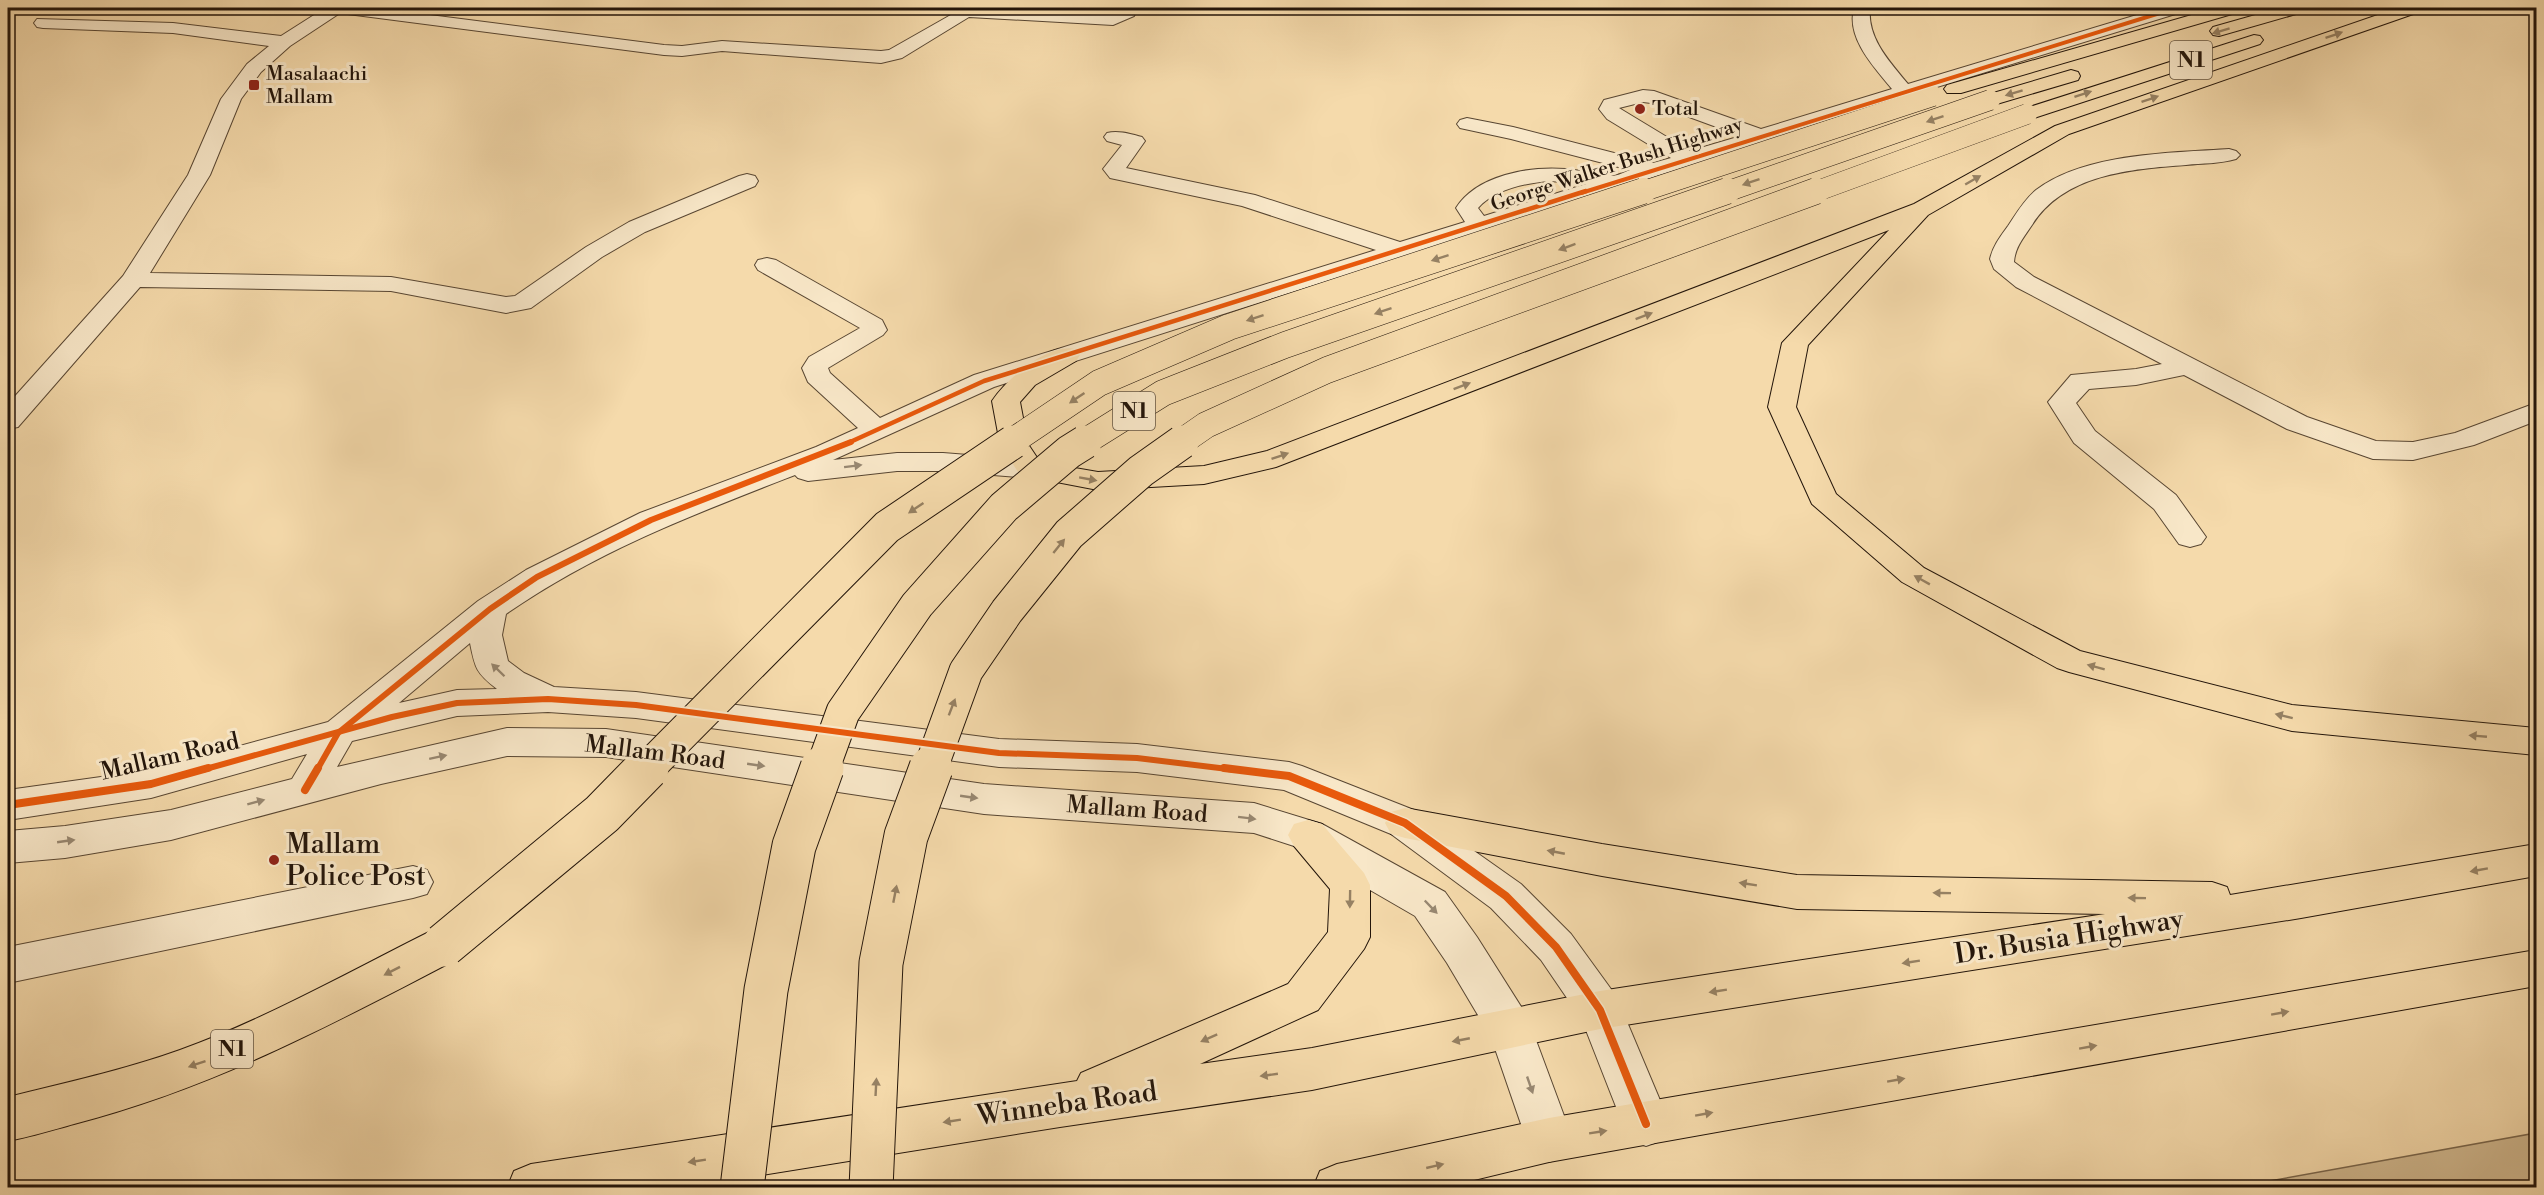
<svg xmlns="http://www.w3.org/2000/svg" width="2544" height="1195" font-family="'Libre Bodoni',serif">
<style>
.green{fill:#d1b990;stroke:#7a674d;stroke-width:1.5}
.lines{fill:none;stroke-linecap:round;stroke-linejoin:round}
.minor-casing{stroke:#584632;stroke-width:2}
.highway-casing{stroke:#23150a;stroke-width:2}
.minor{fill:#f8e7c8;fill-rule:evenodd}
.highway{fill:#f5daab;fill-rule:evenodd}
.highway-bridge-far3-casing{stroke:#23150a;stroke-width:21;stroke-linecap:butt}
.highway-bridge-far2-casing{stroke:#23150a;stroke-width:27;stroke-linecap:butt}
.highway-bridge-far1-casing{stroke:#23150a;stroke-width:35;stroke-linecap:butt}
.highway-bridge-casing{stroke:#23150a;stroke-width:45;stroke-linecap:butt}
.highway-bridge-far3{stroke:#f5daab;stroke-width:20}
.highway-bridge-far2{stroke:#f5daab;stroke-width:26}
.highway-bridge-far1{stroke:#f5daab;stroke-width:33}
.highway-bridge{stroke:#f5daab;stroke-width:43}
.cycleway-far3-casing{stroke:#f8e7c8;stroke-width:6}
.cycleway-far2-casing{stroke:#f8e7c8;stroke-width:8}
.cycleway-far1-casing{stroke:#f8e7c8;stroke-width:10}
.cycleway-casing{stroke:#f8e7c8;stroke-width:11}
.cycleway-far3{stroke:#e8590c;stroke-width:4}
.cycleway-far2{stroke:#e8590c;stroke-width:4.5}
.cycleway-far1{stroke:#e8590c;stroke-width:6}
.cycleway{stroke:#e8590c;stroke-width:8}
.oneway{fill:#968163}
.oneway2{fill:#988872}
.poi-dot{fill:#8f2418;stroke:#f8e7c8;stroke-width:2}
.labels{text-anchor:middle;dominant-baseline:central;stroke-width:6;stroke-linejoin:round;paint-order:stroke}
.far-poi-label{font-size:20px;fill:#23150a;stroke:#f8e7c8;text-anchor:start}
.far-street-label{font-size:20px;fill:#23150a;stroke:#f8e7c8}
.shield{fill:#f8e7c8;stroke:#635443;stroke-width:1.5}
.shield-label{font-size:22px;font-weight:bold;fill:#23150a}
.street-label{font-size:24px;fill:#23150a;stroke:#f8e7c8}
.near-poi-label{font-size:28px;fill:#23150a;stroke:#f8e7c8;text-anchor:start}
.near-street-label{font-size:28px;fill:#23150a;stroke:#f8e7c8}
</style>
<rect width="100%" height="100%" fill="#f5daab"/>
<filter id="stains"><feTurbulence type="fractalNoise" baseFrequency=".00333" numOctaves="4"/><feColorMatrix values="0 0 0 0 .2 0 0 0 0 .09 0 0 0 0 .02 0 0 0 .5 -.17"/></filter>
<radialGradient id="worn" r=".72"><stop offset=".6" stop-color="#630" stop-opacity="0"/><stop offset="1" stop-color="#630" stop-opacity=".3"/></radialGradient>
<!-- green -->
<path class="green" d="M2536,1133V1187H2236Z"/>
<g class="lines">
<!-- minor casing -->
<g class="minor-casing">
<g id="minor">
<path d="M325,8H375L664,45L682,46L722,41L881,51L889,50L963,8L1110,15L1121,8H1138L1134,16L1113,25L969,17L902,58L881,63L722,51L682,56L664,55L340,13L290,46L261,72L241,99L210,175L150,273L391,277L506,297L515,296L586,247L629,222L739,176L747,174L755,176L758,181L755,186L645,232L602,257L531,308L506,313L391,291L140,287L18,427L8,429V404L123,276L188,175L221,99L247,64L269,46L173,33L43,28L37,27L34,23L37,19L173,23L281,36Z"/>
<path d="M1854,8H1870C1867,38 1889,61 1908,84L2160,8H2185L2182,12L1911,95L994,387L833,460L897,453H943L1030,460L1040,463L1045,469L1040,475L1030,478L943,471H897L808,481L798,478L795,475C692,515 597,551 506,614L502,635L508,661L524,673L554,687L636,692L999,739L1137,744L1289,762L1302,766L1419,812L1521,884L1571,934L1616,996L1622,1010L1670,1124L1663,1140L1646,1146L1629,1140L1582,1020L1541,960L1491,908L1391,834L1284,790L1137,772L999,767L636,718L548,712L457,716L352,741L337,767L507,728L606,729L984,784L1254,803L1322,824L1445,892L1477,937L1527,1016L1573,1140L1566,1156L1549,1162L1532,1156L1491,1037L1447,963L1415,916L1294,846L1254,833L984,814L606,757L507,756L381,784L171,840L65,858L8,863V831L65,826L171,810L292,779L307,754L151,798L8,820V790L151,770L328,722L478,601L526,570L640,513L816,447L858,428L808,382L802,368L809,357L860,328L758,270L755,265L758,260L767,258L776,260L882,320L887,330L883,335L828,368L830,373L880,418L974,375L1376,250L1242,206L1110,178L1103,169L1122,145L1107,141L1104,137L1107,133C1118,130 1131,134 1142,137L1145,141L1126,168L1255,195L1400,242L1465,222L1456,208C1477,175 1529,166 1566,169C1581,170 1597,176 1612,176C1617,176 1625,172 1630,170L1511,139L1460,128L1457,124L1460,120L1467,118L1513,127L1653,163L1671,158L1607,119L1599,109L1604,100L1643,90L1654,91L1761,129L1892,89C1874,67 1846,38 1854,8ZM1643,102L1651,103L1741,136L1690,151L1619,108ZM1550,181L1586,184L1484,216L1478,208C1495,189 1526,183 1550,181ZM470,643C475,668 476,673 497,689L457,690L399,703Z"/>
<path d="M2229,149L2236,151L2240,155L2236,159C2220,164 2202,163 2186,165C2131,169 2064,174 2032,225C2024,237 2015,247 2014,262L2034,277L2307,417L2376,441L2413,442L2455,433L2536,403V421L2474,445L2413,460L2373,459L2287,429L2184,375L2136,385L2089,389L2076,403L2095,431L2176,495L2206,537L2201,544L2190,547L2179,544L2154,509L2074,443L2048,402L2071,375L2136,369L2162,364L2016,287L1994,269L1990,259C1993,246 2000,237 2008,226C2016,214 2024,200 2036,190C2085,153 2170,153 2229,149Z"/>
<path d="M413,866L427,870L433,882L427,894L413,898L8,983V947Z"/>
</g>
</g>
<!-- highway casing -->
<g class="highway-casing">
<g id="highway">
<path d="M2216,8H2242L2239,12L1961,93H1947L1944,89L1947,85Z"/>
<path d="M2280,8H2306L2303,12L2219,36L2213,35L2210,31L2213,27Z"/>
<path d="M2398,8H2422L2419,12L2069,134L1928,215L1808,345L1796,407L1836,494L1924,568L2080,651L2292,705L2536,728V755L2292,731L2069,672L2057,668L1902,582L1812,504L1768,407L1782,343L1889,230L1276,467L1204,484L1098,490L1020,475L1000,444L992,401C1007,379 1048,342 1076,349L1080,355L1076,361L1035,385L1020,402L1028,444L1040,462L1098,472L1204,466L1267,451L1914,204L2055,126Z"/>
<path d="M2254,35L2260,36L2263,40L2260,44L2034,118H2020L2017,114L2020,110Z"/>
<path d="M2071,70L2078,72L2080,76L2078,80L1990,106L1983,104L1980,100L1983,96Z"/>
<path d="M1405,808L1602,844L1797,875L2212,882L2227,887L2230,895L2536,844V876L2301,918L1600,1029L1312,1090L1060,1127L682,1188H507L514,1171L531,1164L1077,1081L1081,1073L1288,984L1328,932L1330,889L1294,846L1288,835L1294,824L1308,820L1322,824L1364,873L1370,885V937L1364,949L1318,1010L1200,1064L1312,1048L1600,991L2105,914L1797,909L1602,876L1405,838L1391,834L1385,823L1391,812Z"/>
<path d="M444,927L459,932L465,945L459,958C333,1024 213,1088 74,1124C52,1130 30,1137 8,1141V1097C65,1083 124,1070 180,1050C266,1019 347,973 429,932Z"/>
<path d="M2536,950V986L1549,1162L1441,1188H1313L1320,1171L1337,1164L1549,1118Z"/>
</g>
</g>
<!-- minor -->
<use href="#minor" class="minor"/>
<!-- highway -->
<use href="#highway" class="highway"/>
<!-- highway-bridge-far3 casing -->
<g class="highway-bridge-far3-casing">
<g id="highway-bridge-far3">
<path d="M1638,193L1933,96"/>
<path d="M1723,193L1990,100"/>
<path d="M1812,193L2027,114"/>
</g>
</g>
<!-- highway-bridge-far2 casing -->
<g class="highway-bridge-far2-casing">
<g id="highway-bridge-far2">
<path d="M1010,443L1099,383L1229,327L1643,191"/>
<path d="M1083,443L1163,393L1285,345L1727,191"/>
<path d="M1180,443L1206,425L1327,370L1816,191"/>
</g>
</g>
<!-- highway-bridge-far1 casing -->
<g class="highway-bridge-far1-casing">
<g id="highway-bridge-far1">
<path d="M646,770L887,527L1013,442"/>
<path d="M822,770L843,712L917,605L1004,507L1069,452L1085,442"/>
<path d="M930,770L966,671L1007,611L1069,534L1141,471L1182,442"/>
</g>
</g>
<!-- highway-bridge casing -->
<g class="highway-bridge-casing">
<g id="highway-bridge">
<path d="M444,945L602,814L647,768"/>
<path d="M742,1188L766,990L794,846L822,768"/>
<path d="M871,1188L881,963L906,836L931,768"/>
</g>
</g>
<!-- highway-bridge-far3 -->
<use href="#highway-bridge-far3" class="highway-bridge-far3"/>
<!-- highway-bridge-far2 -->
<use href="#highway-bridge-far2" class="highway-bridge-far2"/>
<!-- highway-bridge-far1 -->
<use href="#highway-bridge-far1" class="highway-bridge-far1"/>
<!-- highway-bridge -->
<use href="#highway-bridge" class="highway-bridge"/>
<!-- cycleway-far3 casing -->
<g class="cycleway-far3-casing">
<path id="cycleway-far3" d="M1581,193L2176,8"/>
</g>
<!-- cycleway-far2 casing -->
<g class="cycleway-far2-casing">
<path id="cycleway-far2" d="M848,443L984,381L1586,191"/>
</g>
<!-- cycleway-far1 casing -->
<g class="cycleway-far1-casing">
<g id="cycleway-far1">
<path d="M202,770L392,717L457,703L548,699L636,705L999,753L1137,758L1236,770"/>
<path d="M317,770L338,733L490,609L537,577L651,520L851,442"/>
</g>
</g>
<!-- cycleway casing -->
<g class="cycleway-casing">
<g id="cycleway">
<path d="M1224,768L1289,776L1405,823L1506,896L1556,947L1600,1010L1646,1124"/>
<path d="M305,790L318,768"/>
<path d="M8,805L151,784L208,768"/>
</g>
</g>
<!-- cycleway-far3 -->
<use href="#cycleway-far3" class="cycleway-far3"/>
<!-- cycleway-far2 -->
<use href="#cycleway-far2" class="cycleway-far2"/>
<!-- cycleway-far1 -->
<use href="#cycleway-far1" class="cycleway-far1"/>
<!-- cycleway -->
<use href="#cycleway" class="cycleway"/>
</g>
<!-- one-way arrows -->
<defs><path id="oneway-solid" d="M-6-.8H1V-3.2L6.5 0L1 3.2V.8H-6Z" transform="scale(1.5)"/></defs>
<g class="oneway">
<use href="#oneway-solid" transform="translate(2221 31) rotate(163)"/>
<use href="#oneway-solid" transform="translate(2334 35) rotate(-19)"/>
<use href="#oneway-solid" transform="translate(2014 93) rotate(163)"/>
<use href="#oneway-solid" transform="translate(2083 94) rotate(-18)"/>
<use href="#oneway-solid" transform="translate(2150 99) rotate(-19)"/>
<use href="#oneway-solid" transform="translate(1935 119) rotate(161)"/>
<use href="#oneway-solid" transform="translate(1973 180) rotate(-30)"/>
<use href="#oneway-solid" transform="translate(1751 182) rotate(161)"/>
<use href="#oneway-solid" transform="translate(1567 247) rotate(160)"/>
<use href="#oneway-solid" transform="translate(1440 258) rotate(162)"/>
<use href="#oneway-solid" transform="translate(1383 311) rotate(161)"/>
<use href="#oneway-solid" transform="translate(1644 316) rotate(-21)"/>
<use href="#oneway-solid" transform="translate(1255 318) rotate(162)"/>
<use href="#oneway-solid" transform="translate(1462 386) rotate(-21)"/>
<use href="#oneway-solid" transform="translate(1077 398) rotate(146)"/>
<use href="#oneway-solid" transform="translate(1280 456) rotate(-19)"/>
<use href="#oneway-solid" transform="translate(1088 479) rotate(10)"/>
<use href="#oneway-solid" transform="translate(916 508) rotate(146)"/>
<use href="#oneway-solid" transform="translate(1059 546) rotate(-51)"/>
<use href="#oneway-solid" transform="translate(1922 580) rotate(-151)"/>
<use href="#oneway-solid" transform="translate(2096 667) rotate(-165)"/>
<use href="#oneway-solid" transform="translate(952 707) rotate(-69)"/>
<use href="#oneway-solid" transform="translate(2284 716) rotate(-166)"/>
<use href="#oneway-solid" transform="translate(2478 736) rotate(-175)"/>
<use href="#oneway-solid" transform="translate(1556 852) rotate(-169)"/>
<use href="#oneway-solid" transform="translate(2479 870) rotate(170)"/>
<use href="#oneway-solid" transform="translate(1748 884) rotate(-171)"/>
<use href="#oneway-solid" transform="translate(1942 893) rotate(-179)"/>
<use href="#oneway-solid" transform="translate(895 894) rotate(-79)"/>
<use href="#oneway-solid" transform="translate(2137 898) rotate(-179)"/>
<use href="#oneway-solid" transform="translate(1350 899) rotate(91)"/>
<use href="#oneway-solid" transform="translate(1911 962) rotate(171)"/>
<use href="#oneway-solid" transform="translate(392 971) rotate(153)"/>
<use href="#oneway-solid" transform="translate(1718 991) rotate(171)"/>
<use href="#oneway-solid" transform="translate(2280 1013) rotate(-10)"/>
<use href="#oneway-solid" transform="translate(1209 1038) rotate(156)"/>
<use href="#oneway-solid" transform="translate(1461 1040) rotate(169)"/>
<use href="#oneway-solid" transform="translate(2088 1047) rotate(-10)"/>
<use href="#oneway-solid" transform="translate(197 1064) rotate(161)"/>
<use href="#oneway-solid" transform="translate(1269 1075) rotate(172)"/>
<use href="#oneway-solid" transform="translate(1896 1080) rotate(-10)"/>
<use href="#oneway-solid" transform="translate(876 1087) rotate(-87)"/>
<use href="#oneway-solid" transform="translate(1704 1114) rotate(-10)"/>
<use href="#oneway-solid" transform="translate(952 1121) rotate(171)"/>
<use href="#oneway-solid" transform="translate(1598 1132) rotate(-9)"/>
<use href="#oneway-solid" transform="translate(697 1161) rotate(171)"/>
<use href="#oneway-solid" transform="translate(1435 1166) rotate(-13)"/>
</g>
<g class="oneway2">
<use href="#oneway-solid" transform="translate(853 466) rotate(-7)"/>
<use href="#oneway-solid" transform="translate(498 670) rotate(-136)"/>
<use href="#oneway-solid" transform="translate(438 757) rotate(-12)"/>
<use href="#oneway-solid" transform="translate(756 765) rotate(8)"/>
<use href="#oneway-solid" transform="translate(969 797) rotate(8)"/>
<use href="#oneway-solid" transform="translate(256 802) rotate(-15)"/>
<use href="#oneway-solid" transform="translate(1247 818) rotate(7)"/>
<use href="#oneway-solid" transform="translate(66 841) rotate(-8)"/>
<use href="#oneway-solid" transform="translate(1431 907) rotate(46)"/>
<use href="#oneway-solid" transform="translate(1530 1085) rotate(71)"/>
</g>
<!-- markers -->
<g class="poi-dot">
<rect x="248" y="79" width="12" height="12" rx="3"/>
<circle cx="1640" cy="109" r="6"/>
<circle cx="274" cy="860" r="6"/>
</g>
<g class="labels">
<!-- far-poi labels -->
<g class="far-poi-label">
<text x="266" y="74">Masalaachi<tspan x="266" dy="23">Mallam</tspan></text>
<text x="1652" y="109">Total</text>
</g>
<!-- far-street labels -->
<g class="far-street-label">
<text transform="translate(1617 165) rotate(-18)">George Walker Bush Highway</text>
</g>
<!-- shield labels -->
<g class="shield">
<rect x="2170" y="41" width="42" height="38" rx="4.5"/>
<rect x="1113" y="392" width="42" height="38" rx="4.5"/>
<rect x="211" y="1030" width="42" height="38" rx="4.5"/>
</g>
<g class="shield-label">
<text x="2191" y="60">N1</text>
<text x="1134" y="411">N1</text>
<text x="232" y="1049">N1</text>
</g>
<!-- street labels -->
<g class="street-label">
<text transform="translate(655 753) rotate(7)">Mallam Road</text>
<text transform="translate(170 757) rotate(-13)">Mallam Road</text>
<text transform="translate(1137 810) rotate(4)">Mallam Road</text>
</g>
<!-- near-poi labels -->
<g class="near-poi-label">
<text x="286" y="844">Mallam<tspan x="286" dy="32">Police Post</tspan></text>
</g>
<!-- near-street labels -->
<g class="near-street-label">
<text transform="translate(2069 937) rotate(-9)">Dr. Busia Highway</text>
<text transform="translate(1067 1104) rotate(-8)">Winneba Road</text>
</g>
</g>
<!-- margin -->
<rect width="2544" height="1195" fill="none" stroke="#f5daab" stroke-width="30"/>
<rect x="9" y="9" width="2526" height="1177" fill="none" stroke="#23150a" stroke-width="3"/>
<rect x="15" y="15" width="2514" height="1165" fill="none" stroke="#23150a" stroke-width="1.5"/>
<rect width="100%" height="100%" filter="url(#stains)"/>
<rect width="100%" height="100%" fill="url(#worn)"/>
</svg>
